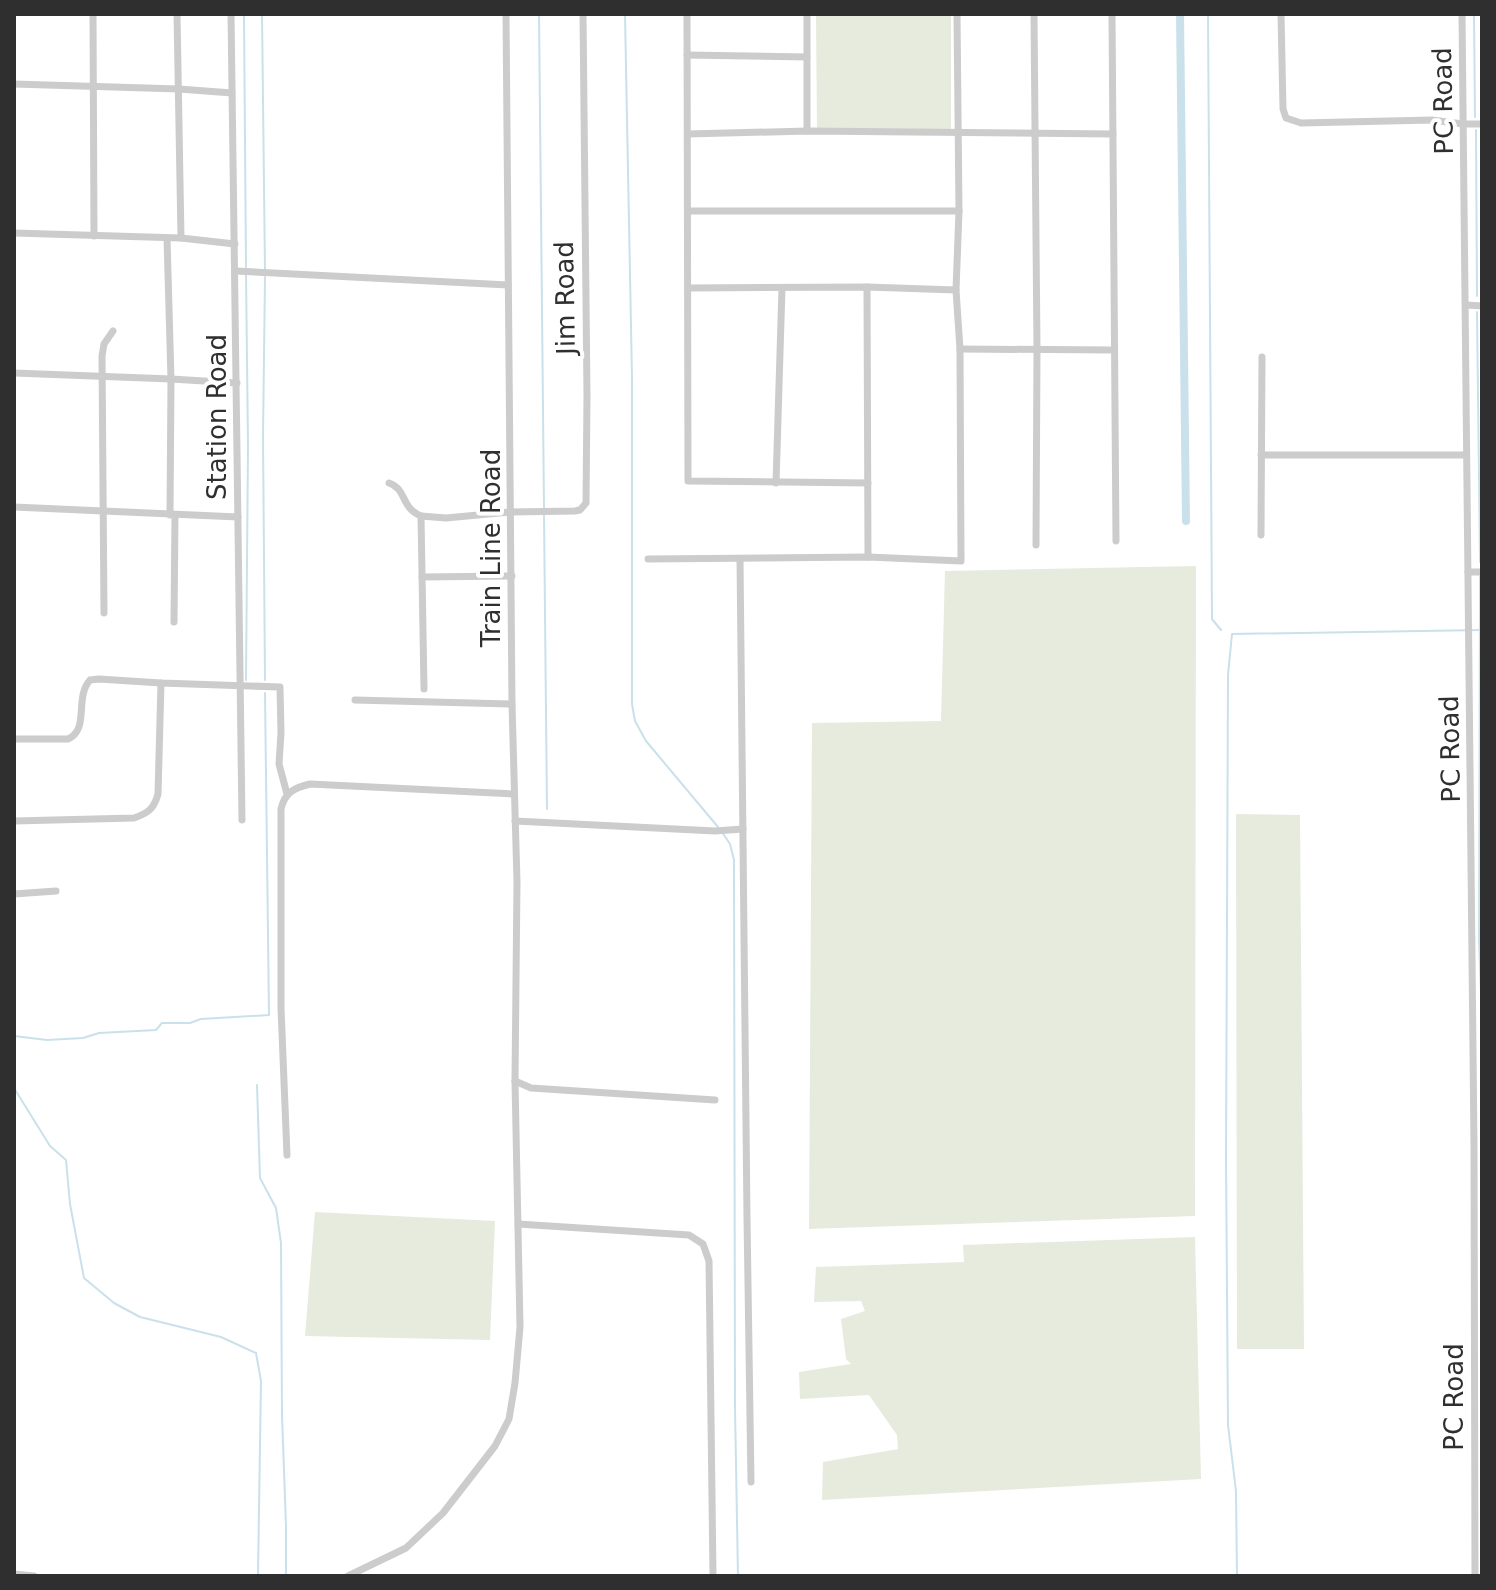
<svg xmlns="http://www.w3.org/2000/svg" width="1496" height="1590" font-family="'DejaVu Sans',sans-serif">
<style>
.green{fill:#e6ebdd}
.lines{fill:none;stroke-linecap:round;stroke-linejoin:round}
.stream{stroke:#cae1eb;stroke-width:2}
.canal{stroke:#cae1eb;stroke-width:8}
.street{stroke:#ccc;stroke-width:7}
.labels{text-anchor:middle;dominant-baseline:central;stroke-width:8;stroke-linejoin:round;paint-order:stroke}
.street-label{font-size:26px;fill:#2f2f2f;stroke:#fff}
</style>
<rect width="100%" height="100%" fill="#fff"/>
<!-- green -->
<g class="green">
<path d="M816,14H951V131L817,132Z"/>
<path d="M1196,566L1195,1216L809,1229L812,723L941,721L945,571Z"/>
<path d="M1236,814L1300,815L1304,1349H1237Z"/>
<path d="M315,1212L495,1221L490,1340L305,1336Z"/>
<path d="M1195,1237L1201,1479L822,1500L823,1462L898,1449L897,1435L869,1395L800,1399L799,1372L851,1364L846,1359L841,1319L865,1311L861,1301L814,1302L816,1267L964,1262L963,1245Z"/>
</g>
<g class="lines">
<!-- stream -->
<g class="stream">
<path d="M244,14L246,267"/>
<path d="M262,14L265,271"/>
<path d="M539,14L544,508"/>
<path d="M625,14L632,378V704L635,721L646,741L718,827"/>
<path d="M1208,14L1212,619L1221,630"/>
<path d="M1474,14L1475,117"/>
<path d="M1476,130L1477,296"/>
<path d="M246,274L248,446L246,680"/>
<path d="M265,277L263,436L265,680"/>
<path d="M1477,312L1480,562"/>
<path d="M544,515L547,809"/>
<path d="M1480,576L1479,941L1482,1018"/>
<path d="M722,832L730,844L734,860L735,1408L738,1576"/>
<path d="M14,1036L47,1040L83,1038L99,1033L156,1030L162,1023H190L201,1019L269,1015L265,693"/>
<path d="M257,1085L260,1178L276,1208L281,1243L282,1415L286,1526V1576"/>
<path d="M14,1088L50,1146L66,1160L70,1204L84,1278L114,1303L140,1317L221,1337L256,1353L261,1381L258,1576"/>
<path d="M1237,1576L1236,1491L1228,1425L1226,1159L1228,675L1232,634L1482,630"/>
</g>
<!-- canal -->
<path class="canal" d="M1180,14L1186,521"/>
<!-- street -->
<g class="street">
<path d="M93,14L94,236"/>
<path d="M177,14L181,238"/>
<path d="M231,14L242,820"/>
<path d="M687,14L688,481L868,483"/>
<path d="M1034,14L1037,349L1036,545"/>
<path d="M1112,14L1116,541"/>
<path d="M1281,14L1283,109L1286,118L1301,123L1432,120L1463,124H1482"/>
<path d="M1462,14L1474,1146L1475,1576"/>
<path d="M687,55L807,57"/>
<path d="M14,84L179,89L232,93"/>
<path d="M807,131V14"/>
<path d="M688,134L807,131L1113,134"/>
<path d="M688,211H959"/>
<path d="M14,233L181,238L235,244"/>
<path d="M167,238L171,379L170,515"/>
<path d="M236,271L508,285"/>
<path d="M867,287L868,557"/>
<path d="M688,288L867,287L956,290"/>
<path d="M1466,305L1482,306"/>
<path d="M960,349L1113,350"/>
<path d="M14,373L171,379L237,383"/>
<path d="M1261,455H1466"/>
<path d="M389,483C407,489 400,507 421,516L424,689"/>
<path d="M776,483L782,288"/>
<path d="M14,507L238,517"/>
<path d="M421,516L446,518L511,512L575,511L580,510L586,503L587,396L583,14"/>
<path d="M1261,535L1262,357"/>
<path d="M648,559L868,557L961,561L960,349L956,290L959,211L957,14"/>
<path d="M740,559L747,1217L751,1482"/>
<path d="M1468,572H1482"/>
<path d="M422,577L512,576"/>
<path d="M104,613L102,356L104,344L113,331"/>
<path d="M174,622L175,515"/>
<path d="M355,700L512,704"/>
<path d="M14,739H68C90,729 74,698 90,680L99,679L161,683L280,687L281,733L279,764L287,794"/>
<path d="M14,821L134,818C148,813 154,809 158,794L161,683"/>
<path d="M515,821L715,831L743,829"/>
<path d="M14,894L56,891"/>
<path d="M515,1081L531,1088L715,1100"/>
<path d="M287,1155L281,1008V809C285,792 294,788 310,784L513,794"/>
<path d="M518,1224L689,1235L703,1244L709,1261L713,1576"/>
<path d="M14,1574L34,1576"/>
<path d="M348,1576L406,1548L443,1513L495,1446L509,1419L515,1383L520,1327L515,1081L517,882L512,704L506,14"/>
</g>
</g>
<g class="labels">
<!-- street labels -->
<g class="street-label">
<text transform="translate(1443 101) rotate(-91)">PC Road</text>
<text transform="translate(565 298) rotate(-91)">Jim Road</text>
<text transform="translate(217 417) rotate(-90)">Station Road</text>
<text transform="translate(491 548) rotate(-90)">Train Line Road</text>
<text transform="translate(1450 749) rotate(-91)">PC Road</text>
<text transform="translate(1454 1397) rotate(-90)">PC Road</text>
</g>
</g>
<!-- border -->
<rect width="1496" height="1590" fill="none" stroke="#2f2f2f" stroke-width="32"/>
</svg>
